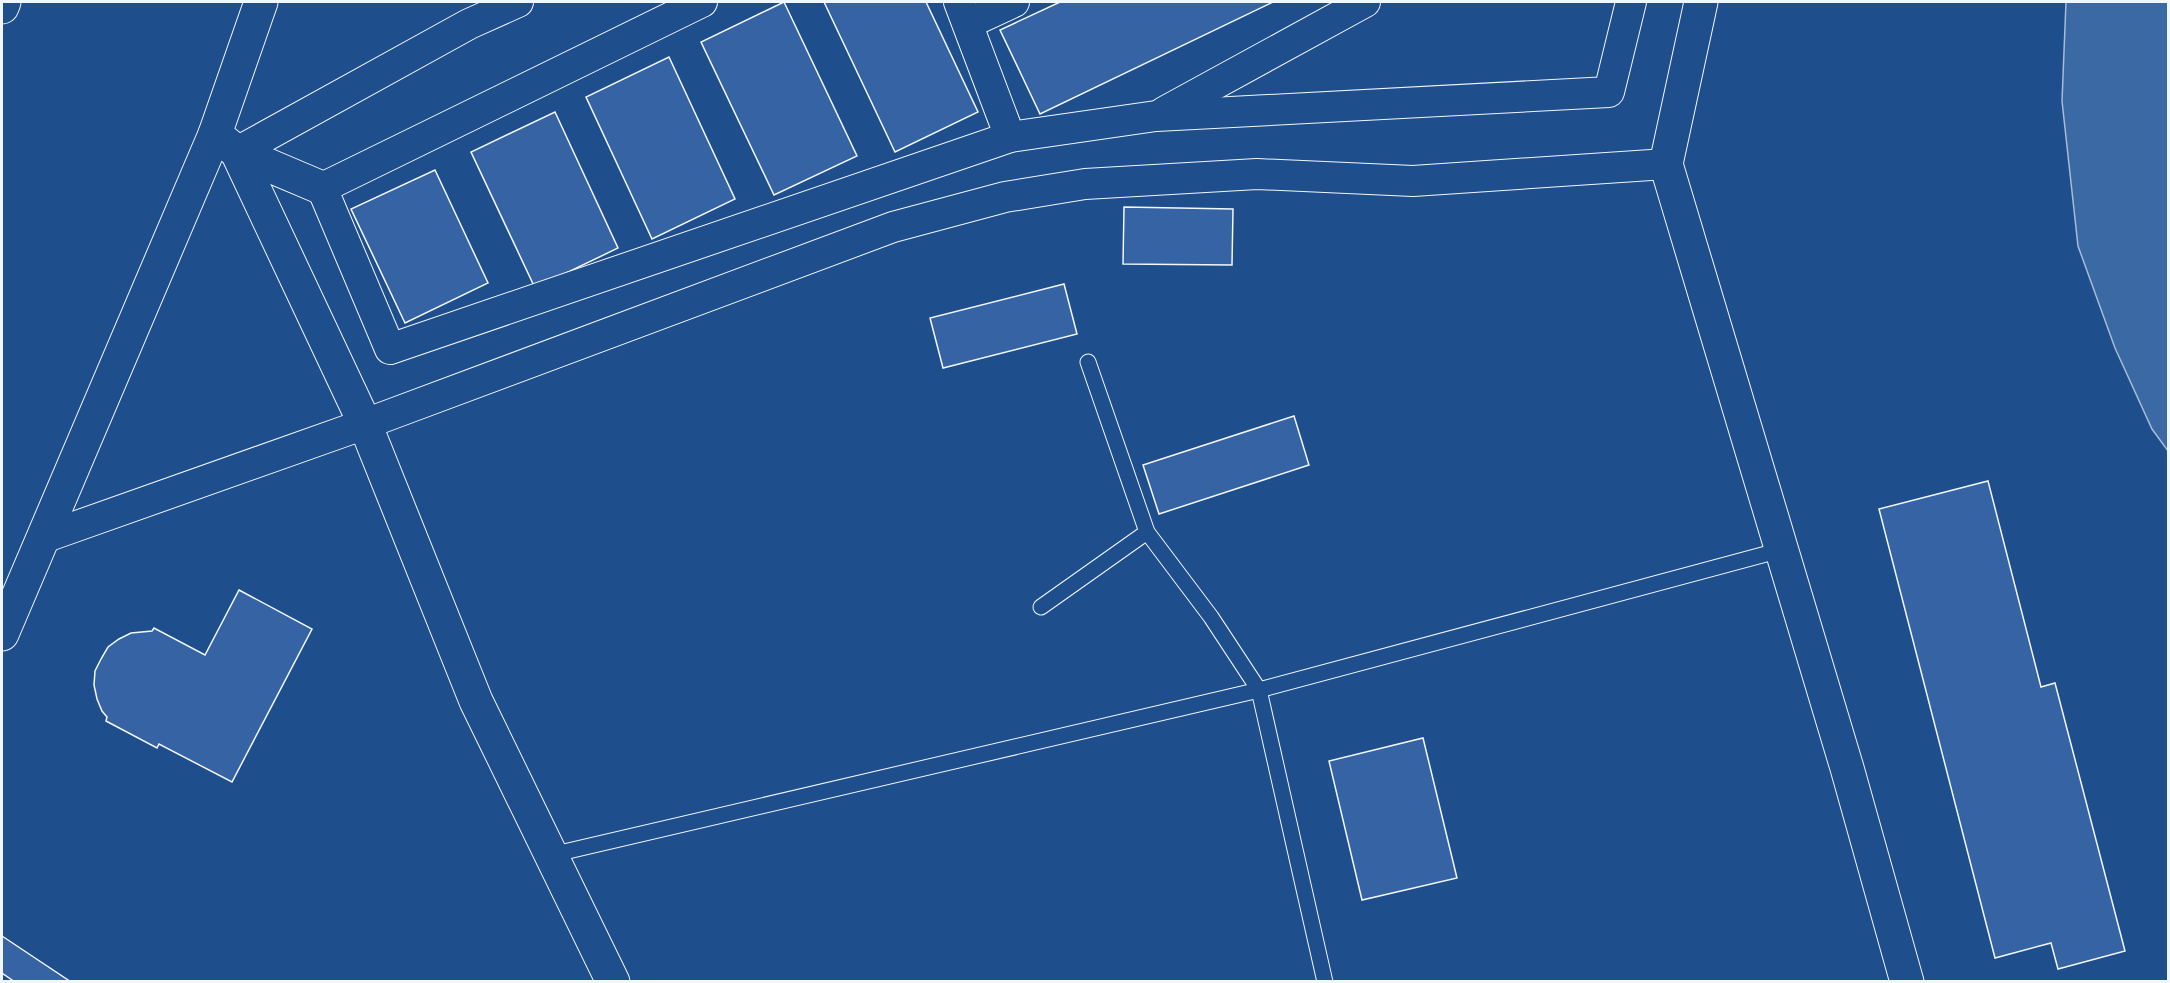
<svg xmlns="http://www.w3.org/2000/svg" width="2170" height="983" font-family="'Titillium Web',sans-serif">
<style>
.water{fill:#3b69a3;stroke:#a8bbd7;stroke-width:1.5}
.building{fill:#3563a3;stroke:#f2f6ff;stroke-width:1.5}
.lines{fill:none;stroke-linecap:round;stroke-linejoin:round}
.lane-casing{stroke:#f2f6ff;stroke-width:17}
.street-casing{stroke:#f2f6ff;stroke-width:32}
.secondary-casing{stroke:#f2f6ff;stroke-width:35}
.highway-casing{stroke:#f2f6ff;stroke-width:35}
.lane{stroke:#1f4e8c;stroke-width:15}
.street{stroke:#1f4e8c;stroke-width:30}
.secondary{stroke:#1f4e8c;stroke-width:33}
.highway{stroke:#1f4e8c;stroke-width:33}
</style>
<rect width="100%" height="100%" fill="#1f4e8c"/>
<!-- water -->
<path class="water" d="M2066,2H2168V451L2152,429L2115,348L2078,246L2062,101Z"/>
<!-- building -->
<g class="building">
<path d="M784,2L857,156L774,195L701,42Z"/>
<path d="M824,2H926L978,112L895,152Z"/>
<path d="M1060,2H1273L1040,114L1000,30Z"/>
<path d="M669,57L735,199L652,239L586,97Z"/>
<path d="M555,112L618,248L535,288L471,152Z"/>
<path d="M435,170L488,283L405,323L351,209Z"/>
<path d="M1124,207L1233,209L1232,265L1123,264Z"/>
<path d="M1064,284L1077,334L943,368L930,318Z"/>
<path d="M1294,416L1309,465L1159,514L1143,465Z"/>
<path d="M1988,481L2041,687L2055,683L2125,951L2058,969L2051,943L1995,958L1879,509Z"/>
<path d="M239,590L312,629L232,782L159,744L157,748L106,721L107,717L102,711L97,699L94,685L95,671L101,659L108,647L119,639L131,633L152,631L154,628L205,655Z"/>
<path d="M1423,738L1457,878L1362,900L1329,761Z"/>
<path d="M2,936L71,982H15L2,973Z"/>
</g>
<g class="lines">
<!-- lane casing -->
<g class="lane-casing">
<g id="lane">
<path d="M1088,362L1147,532L1211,617L1259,690L1325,982"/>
<path d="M1041,607L1147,532"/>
<path d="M551,855L1259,690L1781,550"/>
</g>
</g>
<!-- street casing -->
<g class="street-casing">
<g id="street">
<path d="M702,2L322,188L390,349L1010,137L1156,116L1609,92L1631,2"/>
<path d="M959,2L1010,137"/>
<path d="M969,23L1014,2"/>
<path d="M1164,112L1365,2"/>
<path d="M237,152L469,24L518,2"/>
<path d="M43,538L365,424L893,227L1005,197L1085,184L1257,174L1413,181L1666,164"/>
</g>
</g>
<!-- secondary casing -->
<g class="secondary-casing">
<g id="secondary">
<path d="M261,2L215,134L237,152L365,424L476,701L613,982"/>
<path d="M1701,2L1666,164L1847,768L1907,982"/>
<path d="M237,152L322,188"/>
<path d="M2,634L215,134"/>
</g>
</g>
<!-- highway casing -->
<g class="highway-casing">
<path id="highway" d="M2,7L4,2"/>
</g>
<!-- lane -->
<use href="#lane" class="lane"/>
<!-- street -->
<use href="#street" class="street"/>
<!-- secondary -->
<use href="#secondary" class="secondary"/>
<!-- highway -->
<use href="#highway" class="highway"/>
</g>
<!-- border -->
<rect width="2170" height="983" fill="none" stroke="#f2f6ff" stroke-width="6"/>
</svg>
